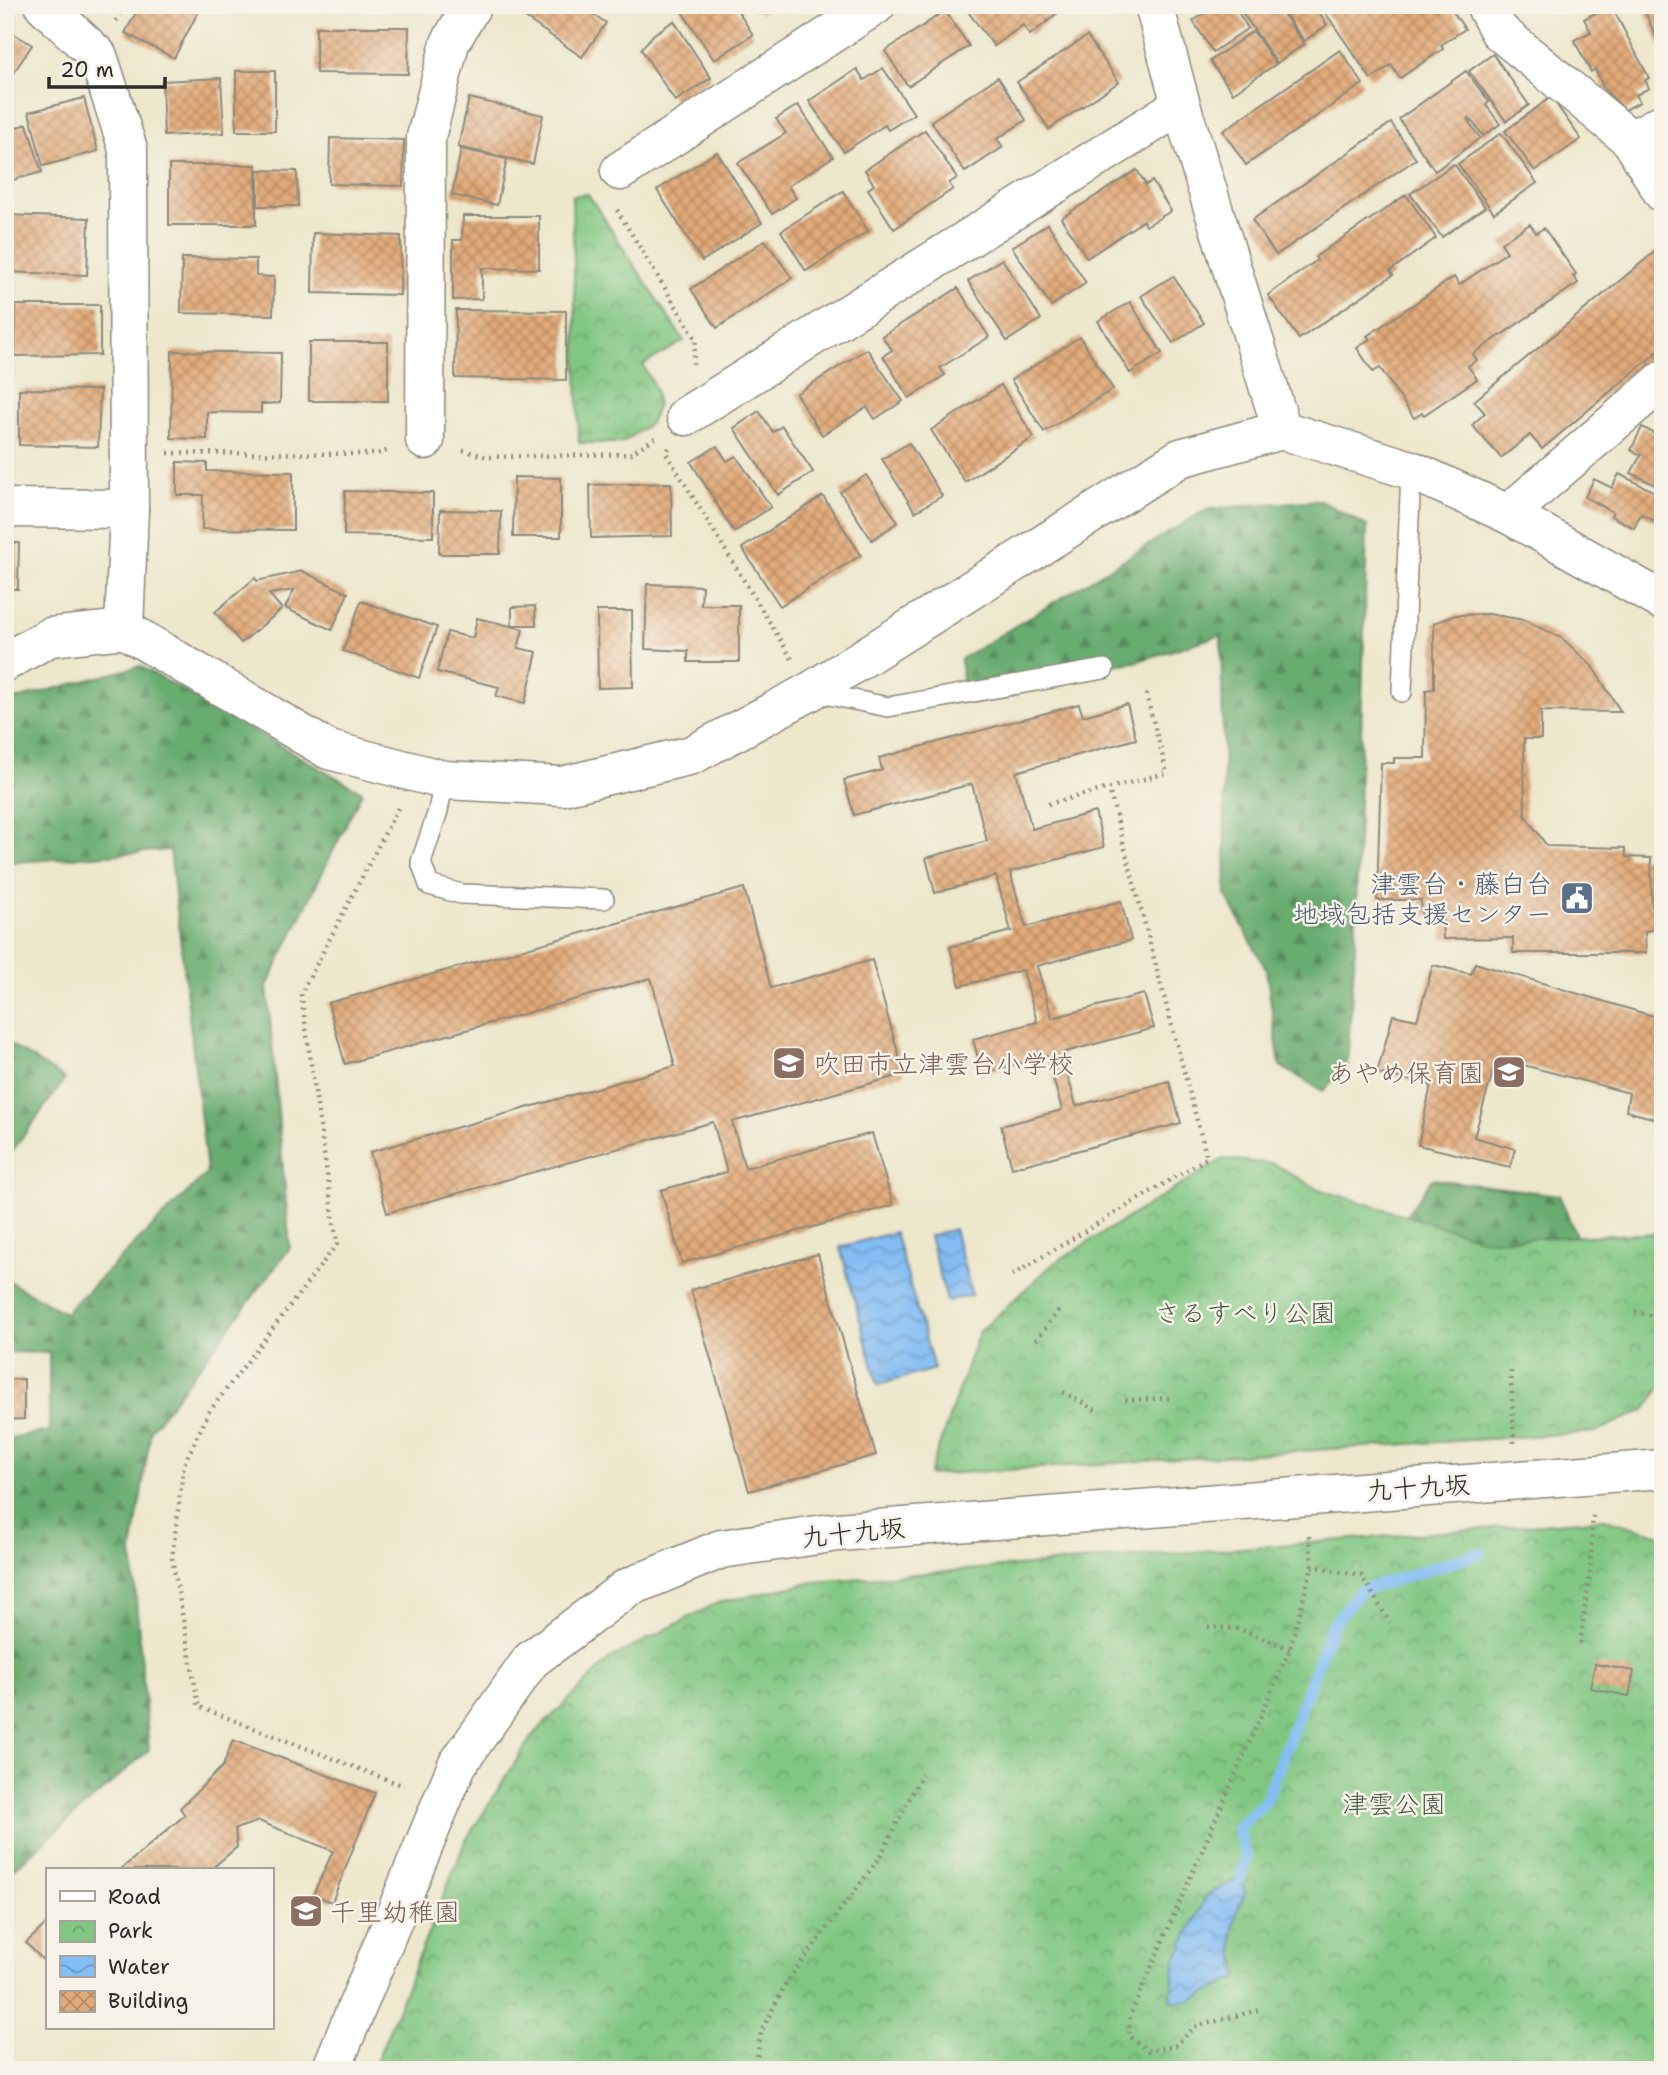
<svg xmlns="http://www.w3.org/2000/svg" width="1668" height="2075" font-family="'Shantell Sans','Klee One',sans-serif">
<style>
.forest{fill:url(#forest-firs);stroke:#4a6c4e;stroke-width:2}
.park{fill:url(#park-crowns);stroke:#567956;stroke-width:2}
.water{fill:url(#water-waves);stroke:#567490;stroke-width:2}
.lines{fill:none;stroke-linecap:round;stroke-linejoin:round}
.stream{stroke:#82bdf4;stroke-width:12}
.building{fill:url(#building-cross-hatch)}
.service-casing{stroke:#8c897c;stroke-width:22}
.minor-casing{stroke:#8c897c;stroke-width:41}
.tertiary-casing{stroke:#8c897c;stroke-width:41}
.path{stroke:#8c897c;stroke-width:4.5;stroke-dasharray:2 5;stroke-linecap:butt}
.service{stroke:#fff;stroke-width:19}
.minor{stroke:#fff;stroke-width:38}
.tertiary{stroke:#fff;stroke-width:38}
.labels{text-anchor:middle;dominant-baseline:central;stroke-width:5;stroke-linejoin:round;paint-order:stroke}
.service-label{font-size:26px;fill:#4e5e75;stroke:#f7f3e8;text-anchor:end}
.education-label{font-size:26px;fill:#785e54;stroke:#f7f3e8;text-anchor:start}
.park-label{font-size:26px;fill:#455a45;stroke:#f7f3e8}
.street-label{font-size:26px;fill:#2b2b2b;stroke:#f7f3e8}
</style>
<defs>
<pattern id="forest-firs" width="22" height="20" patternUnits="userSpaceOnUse" patternTransform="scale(1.75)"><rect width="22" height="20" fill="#68ac70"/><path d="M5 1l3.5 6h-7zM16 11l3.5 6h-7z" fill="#568c5c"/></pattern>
<pattern id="park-crowns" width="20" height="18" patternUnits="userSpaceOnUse" patternTransform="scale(1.75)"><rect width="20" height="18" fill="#81c782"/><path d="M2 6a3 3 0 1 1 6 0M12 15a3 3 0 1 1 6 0" fill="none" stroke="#6aa26b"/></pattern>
<pattern id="water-waves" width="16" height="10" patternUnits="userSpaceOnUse" patternTransform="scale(1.75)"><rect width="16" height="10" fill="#82bdf4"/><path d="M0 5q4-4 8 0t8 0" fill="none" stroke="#6b9ac6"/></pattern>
<pattern id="building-cross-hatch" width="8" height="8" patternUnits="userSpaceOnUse" patternTransform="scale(1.75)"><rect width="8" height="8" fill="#e2aa79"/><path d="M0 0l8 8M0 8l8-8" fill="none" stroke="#b78b63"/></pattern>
</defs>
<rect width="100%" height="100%" fill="#f7f3e8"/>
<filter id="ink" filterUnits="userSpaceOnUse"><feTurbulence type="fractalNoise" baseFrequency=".0143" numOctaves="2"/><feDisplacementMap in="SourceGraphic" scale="14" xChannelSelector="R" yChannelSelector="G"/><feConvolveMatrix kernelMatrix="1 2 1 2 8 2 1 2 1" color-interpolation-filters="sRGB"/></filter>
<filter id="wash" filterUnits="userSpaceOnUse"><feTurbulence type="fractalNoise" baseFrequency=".00686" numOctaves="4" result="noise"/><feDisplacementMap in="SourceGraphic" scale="28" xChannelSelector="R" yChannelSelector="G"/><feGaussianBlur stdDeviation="1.57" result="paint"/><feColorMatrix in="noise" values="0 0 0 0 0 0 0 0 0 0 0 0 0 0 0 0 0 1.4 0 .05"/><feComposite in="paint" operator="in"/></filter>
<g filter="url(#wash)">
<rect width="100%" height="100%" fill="#ede7cc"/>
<!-- forest -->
<g class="forest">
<path d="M1320,500L1367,526L1355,949L1347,1068L1323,1091L1280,1066L1266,969L1226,895L1221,635L1135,662L962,684L961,659L1207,509Z"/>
<path d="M140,666L362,792L267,986L290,1248L151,1430L132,1552L149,1750L5,1876V1439L49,1431V1353L5,1352V1279L65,1313L207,1173L170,850L5,863V702Z"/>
<path d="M5,1041L65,1079L5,1161Z"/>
<path d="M1432,1179L1559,1195L1600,1293L1399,1226Z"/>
</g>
<!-- park -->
<g class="park">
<path d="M588,194L684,341L643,365L656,390L657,408L650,423L622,443H579L572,196Z"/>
<path d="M1223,1159L1274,1164L1318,1189L1486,1240L1663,1233V1384L1645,1410L1595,1432L929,1475L979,1332L1054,1263Z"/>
<path d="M1605,1519L1657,1534L1663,1539V2070H373L465,1842L532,1736L611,1658L717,1603L814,1582Z"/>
</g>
<!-- water -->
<g class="water">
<path d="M954,1229L972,1295L947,1301L929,1236Z"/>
<path d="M895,1232L934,1369L878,1385L840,1247Z"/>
<path d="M1241,1877L1245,1894C1228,1924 1231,1945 1239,1977L1190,2001H1171L1175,1961L1207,1895Z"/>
</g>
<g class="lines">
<!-- stream -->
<path class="stream" d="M1241,1877L1246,1857L1238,1828L1266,1801L1332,1625L1360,1591L1480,1553"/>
</g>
<g id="blocks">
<!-- building -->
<g class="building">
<path d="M140,5H202L174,58L125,33Z"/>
<path d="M522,5H580L606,23L582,57L517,12Z"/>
<path d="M682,5H734L753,35L714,60L679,7Z"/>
<path d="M754,5H772L760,14Z"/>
<path d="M963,5H1056L1060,11L1030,35L1023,25L994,46Z"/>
<path d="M1203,5H1233L1248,28L1213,52L1193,21L1208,11Z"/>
<path d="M1237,5H1277L1304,44L1277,63Z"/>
<path d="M1279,5H1314L1327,25L1304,41Z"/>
<path d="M1320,5H1448L1465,29L1441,45L1443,49L1400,78L1391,65L1371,79Z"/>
<path d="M1611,5L1649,78L1645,80L1649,88L1636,95L1640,102L1625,110L1604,89L1595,69L1591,72L1574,40L1591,32L1584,19Z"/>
<path d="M1642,5H1663L1661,49Z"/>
<path d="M945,11L969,46L908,86L885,51Z"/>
<path d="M674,21L711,78L675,101L641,49L654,34Z"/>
<path d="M316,27H409L408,74L316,73Z"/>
<path d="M5,28L32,45L5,86Z"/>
<path d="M1253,31L1276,64L1233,93L1210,61Z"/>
<path d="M1087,36L1119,82L1049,129L1017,82Z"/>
<path d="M1340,50L1363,84L1246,165L1223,131Z"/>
<path d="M1493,54L1529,105L1506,121L1469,71Z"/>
<path d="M883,68L914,114L888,130L885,125L844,152L809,101L857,69L864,80Z"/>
<rect x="236" y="71" width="39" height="60"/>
<path d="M1466,71L1489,102L1486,105L1500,124L1483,136L1469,117L1467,119L1480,138L1435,171L1399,119Z"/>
<path d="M998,77L1026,120L997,139L1003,147L965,172L931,121Z"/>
<path d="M221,78L224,133L164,136L162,81Z"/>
<path d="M1551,97L1581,139L1535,171L1505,131Z"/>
<path d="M84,98L98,151L43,166L29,112Z"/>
<path d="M469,98L543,115L533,164L458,147Z"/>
<path d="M798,105L833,157L788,186L796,198L772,214L738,163L786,133L776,119Z"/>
<path d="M1391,123L1416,159L1276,255L1252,220Z"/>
<path d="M27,124L42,172L5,182V131Z"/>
<path d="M925,130L957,178L949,183L953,189L894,229L868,189L874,185L865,170Z"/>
<path d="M1501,133L1537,183L1494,213L1458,164Z"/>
<path d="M330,138L404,140L403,186L329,184Z"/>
<path d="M461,149L507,159L497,205L452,195Z"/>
<path d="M717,152L762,223L702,261L657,190Z"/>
<path d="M1454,164L1485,207L1442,237L1410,194Z"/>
<rect x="169" y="165" width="87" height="60"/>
<path d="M258,170L297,171L298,206H258Z"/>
<path d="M1137,170L1146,185L1152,181L1171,211L1146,226L1143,221L1087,258L1061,218Z"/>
<path d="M843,191L868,231L806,271L781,231Z"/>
<path d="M1406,195L1436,238L1390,271L1393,275L1299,339L1268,295L1317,260L1315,257Z"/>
<path d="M5,215L89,218L87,275L5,272Z"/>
<path d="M463,216H539V269L482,268V299L453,300V240H462Z"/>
<path d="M1048,224L1086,283L1051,306L1012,247Z"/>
<path d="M1530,224L1536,233L1544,228L1576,274L1573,276L1578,283L1473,354L1477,360L1468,366L1477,379L1424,415L1422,413L1414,418L1380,368L1373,372L1357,348L1370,339L1367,336L1454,277L1459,285L1507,252L1501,243Z"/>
<path d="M313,233L401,236L400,295L312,293Z"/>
<path d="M765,240L792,278L717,328L691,289Z"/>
<path d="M1663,245V347L1542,449L1530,435L1501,458L1472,425L1485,413L1474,401Z"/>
<path d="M182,258L256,259V276L274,277L273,315L181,313Z"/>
<path d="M1002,259L1041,319L1007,341L968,281Z"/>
<path d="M1173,276L1204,323L1173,343L1141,296Z"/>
<path d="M958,288L989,337L940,368L945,375L909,398L883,356L892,350L882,336Z"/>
<path d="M1130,302L1162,353L1130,373L1098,321Z"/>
<path d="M16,305H100V355L15,356Z"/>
<path d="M456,310L566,311V380L455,378Z"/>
<path d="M1080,337L1113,389L1044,432L1011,380Z"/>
<rect x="309" y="342" width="79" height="59"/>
<path d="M867,349L903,401L875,419L867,407L822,435L796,394Z"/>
<path d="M172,351L281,353L280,403L261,404V413L207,412V439L171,438Z"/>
<path d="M1001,385L1034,437L965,482L931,430Z"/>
<path d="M19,389L100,390L98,447L19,445Z"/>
<path d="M759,411L773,432L782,426L813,472L778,495L734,428Z"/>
<path d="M1642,427L1663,438V489L1631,473L1641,455L1631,450Z"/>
<path d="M909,443L942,496L915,512L882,459Z"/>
<path d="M717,446L727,461L736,456L771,507L734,532L691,462Z"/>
<path d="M177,462L207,463V471L293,472V530L202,529L203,495H177Z"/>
<path d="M1619,474L1663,496V506L1655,521L1641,514L1634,528L1611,516L1613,512L1585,497L1594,479L1612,488Z"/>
<path d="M866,475L898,522L872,540L840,492Z"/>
<path d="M514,477L561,478V537H513Z"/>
<path d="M671,483L672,536L591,538L590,485Z"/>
<path d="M345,491L433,493V537L344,535Z"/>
<path d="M823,496L861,555L780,606L742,548Z"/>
<path d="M440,510L501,511L500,554H439Z"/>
<path d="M5,543H19L18,589H5Z"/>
<path d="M302,571L348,593L332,630L285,608L294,590L269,594L282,609L241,643L215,612L255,578L257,581Z"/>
<path d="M647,584L702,586L701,605H739V662H688V651L645,649Z"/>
<path d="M361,601L437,627L419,678L343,651Z"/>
<path d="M535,606L536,625H512V607Z"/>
<path d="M597,611H632L633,687L598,688Z"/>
<path d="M1489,614L1524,620L1562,638L1592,666L1621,712L1541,711V739H1524L1525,815L1547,846L1625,848L1626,857L1651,858L1652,907L1663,910V928L1645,931L1646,953H1513V938L1443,939L1442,916H1422L1421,900H1377L1381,763H1394V758H1425L1426,690L1434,689V623L1456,615Z"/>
<path d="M477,618L523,629L518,648L537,652L525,703L496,696L499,687L437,672L447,632L473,638Z"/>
<path d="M1079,704L1083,716L1127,704L1136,739L1016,772L1032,829L1095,812L1104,847L1010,872L1026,927L1121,901L1131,940L1037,966L1052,1018L1144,994L1154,1028L1062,1053L1076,1106L1169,1081L1181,1123L1012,1168L1001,1126L1062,1110L1047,1056L982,1074L973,1039L1037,1022L1023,970L960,986L950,947L1011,931L996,876L935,893L926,858L987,841L972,784L854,815L844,780L882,770L879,758Z"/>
<path d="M744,888L771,988L872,960L904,1074L732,1122L745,1168L872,1133L893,1205L682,1263L661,1190L727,1172L713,1122L387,1213L370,1152L675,1066L651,978L345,1064L328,1003Z"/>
<path d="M1475,963L1663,1019V1121L1626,1111L1629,1093L1497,1058L1474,1137L1515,1149L1510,1167L1418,1145L1431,1085L1377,1073L1393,1015L1417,1020L1433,965L1471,974Z"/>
<path d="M818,1254L876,1455L749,1491L691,1290Z"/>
<path d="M24,1379V1419L5,1420V1380Z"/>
<path d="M1595,1664L1634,1671L1629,1696L1590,1688Z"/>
<path d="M233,1740L375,1793L332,1902L313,1895L333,1851L259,1821L235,1829L237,1847L210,1870H120L185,1815L180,1808L223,1766Z"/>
<path d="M47,1923V1964L26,1943Z"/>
</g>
</g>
</g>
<g filter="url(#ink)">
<use href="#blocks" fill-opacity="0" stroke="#8c897c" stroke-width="2"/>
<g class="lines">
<!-- service casing -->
<g class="service-casing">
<g id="service">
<path d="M815,692L888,707L1104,669"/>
<path d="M1402,692L1411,470"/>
<path d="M444,780L438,811L421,862L429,885L461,894L604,899"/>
</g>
</g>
<!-- minor casing -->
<g class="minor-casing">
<g id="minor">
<path d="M44,5L98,56L128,149L129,509L124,629"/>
<path d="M1154,5L1181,105L1282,430"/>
<path d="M1485,5L1499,31L1631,140L1663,193"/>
<path d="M1631,140L1663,123"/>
<path d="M620,171L876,5"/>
<path d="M686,416L1181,105"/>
<path d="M425,440L426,137L450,43L472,5"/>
<path d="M5,508L129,509"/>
<path d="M1508,514L1663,380"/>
</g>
</g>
<!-- tertiary casing -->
<g class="tertiary-casing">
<g id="tertiary">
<path d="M5,662L50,637L124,629L329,750L444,780L562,786L692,755L811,691L1180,458L1282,430L1411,470L1508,514L1663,601"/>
<path d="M331,2070L457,1765L531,1660L627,1588L721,1549L838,1532L1663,1469"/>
</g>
</g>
<!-- path -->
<g class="path">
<path d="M116,21L123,5"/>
<path d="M617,210L696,339L693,364"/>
<path d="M669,448L666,453L792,659"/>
<path d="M463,450L487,457L630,454L655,438"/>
<path d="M168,453L376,454L390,450"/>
<path d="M1048,804L1167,773L1145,690"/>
<path d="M398,808L301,994L337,1244L209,1412L184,1464L172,1558L199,1707L404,1786"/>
<path d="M1012,1275L1207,1158L1109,789"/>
<path d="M1635,1312L1663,1318"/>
<path d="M1036,1340L1061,1307"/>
<path d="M1511,1371L1514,1444"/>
<path d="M1063,1392L1099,1412"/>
<path d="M1125,1400L1170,1398"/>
<path d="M1312,1566L1362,1576L1390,1623"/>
<path d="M1208,1627L1240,1629L1290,1649"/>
<path d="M1580,1643L1590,1573L1593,1511"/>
<path d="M1258,2010L1195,2027L1175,2046L1149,2051L1129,2036L1130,2016L1290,1649L1312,1566L1309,1536"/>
<path d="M755,2070L761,2032L786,1983L880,1857L922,1774"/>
</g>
<!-- service -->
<use href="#service" class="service"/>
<!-- minor -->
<use href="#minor" class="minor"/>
<!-- tertiary -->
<use href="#tertiary" class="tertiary"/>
</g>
</g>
<!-- icons -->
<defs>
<g id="civic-square" transform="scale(1.75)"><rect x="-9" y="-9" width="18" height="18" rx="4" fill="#5c6f8a" stroke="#f7f3e8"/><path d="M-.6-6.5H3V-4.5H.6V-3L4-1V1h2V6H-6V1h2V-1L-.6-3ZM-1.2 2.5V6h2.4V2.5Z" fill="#fff"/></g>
<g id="school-square" transform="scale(1.75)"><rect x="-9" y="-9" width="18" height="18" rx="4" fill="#8d6e63" stroke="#f7f3e8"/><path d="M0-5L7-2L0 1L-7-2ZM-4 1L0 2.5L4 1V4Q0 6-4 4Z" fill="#fff"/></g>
</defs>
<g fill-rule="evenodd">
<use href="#civic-square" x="1577" y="898"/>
<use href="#school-square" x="789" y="1063"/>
<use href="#school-square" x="1509" y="1072"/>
<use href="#school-square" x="306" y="1911"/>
</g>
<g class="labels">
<!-- service labels -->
<g class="service-label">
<text x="1552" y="883">津雲台・藤白台<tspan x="1552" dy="30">地域包括支援センター</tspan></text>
</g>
<!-- education labels -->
<g class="education-label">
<text x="814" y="1063">吹田市立津雲台小学校</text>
<text x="1484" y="1072" text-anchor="end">あやめ保育園</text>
<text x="330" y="1911">千里幼稚園</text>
</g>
<!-- park labels -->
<g class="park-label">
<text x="1245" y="1312">さるすべり公園</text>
<text x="1394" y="1803">津雲公園</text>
</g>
<!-- street labels -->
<g class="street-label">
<text transform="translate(1418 1487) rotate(-4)">九十九坂</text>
<text transform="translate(853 1532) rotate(-6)">九十九坂</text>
</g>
</g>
<!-- margin -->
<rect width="1668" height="2075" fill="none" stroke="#f7f3e8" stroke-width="28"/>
<!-- legend -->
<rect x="46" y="1868" width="228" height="161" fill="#f7f3e8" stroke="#a5a39c" stroke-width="2"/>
<rect x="60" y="1891" width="35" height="10" fill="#ffffff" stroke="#a5a39c" stroke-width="2"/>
<text x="108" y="1904" font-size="21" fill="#2b2b2b">Road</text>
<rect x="60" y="1921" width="35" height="21" fill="url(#park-crowns)" stroke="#a5a39c" stroke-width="2"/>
<text x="108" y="1938" font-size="21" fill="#2b2b2b">Park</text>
<rect x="60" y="1956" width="35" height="21" fill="url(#water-waves)" stroke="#a5a39c" stroke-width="2"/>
<text x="108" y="1974" font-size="21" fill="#2b2b2b">Water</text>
<rect x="60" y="1991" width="35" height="21" fill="url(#building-cross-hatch)" stroke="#a5a39c" stroke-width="2"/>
<text x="108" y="2008" font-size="21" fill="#2b2b2b">Building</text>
<!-- scale -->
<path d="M49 77v10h116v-10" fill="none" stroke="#2b2b2b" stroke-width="3.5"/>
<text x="60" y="77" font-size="21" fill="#2b2b2b" stroke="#f7f3e8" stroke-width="5" paint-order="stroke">20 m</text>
</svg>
